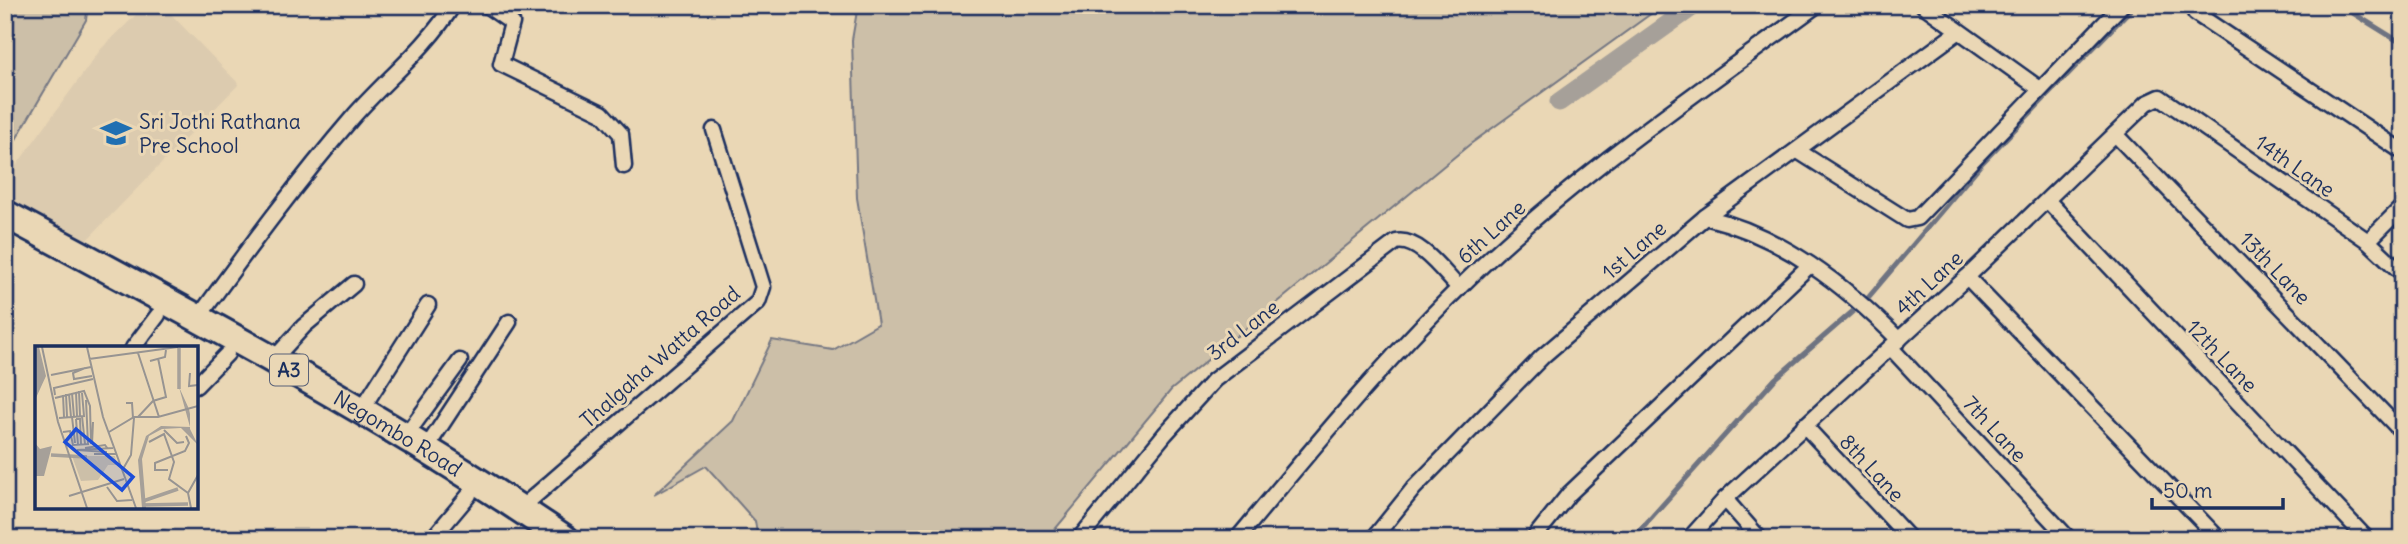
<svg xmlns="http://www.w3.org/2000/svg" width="2408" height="544" font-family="Delius,sans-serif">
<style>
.built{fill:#dccbaf}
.green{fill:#ccbfa8;stroke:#747783;stroke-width:2}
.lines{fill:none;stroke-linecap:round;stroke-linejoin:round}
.stream{stroke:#6e7381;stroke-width:5}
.canal{stroke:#a6a099;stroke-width:19}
.street-casing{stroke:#1b2f5e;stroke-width:19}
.highway-casing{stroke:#1b2f5e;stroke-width:32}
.street{stroke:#ead7b5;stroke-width:14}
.highway{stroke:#ead7b5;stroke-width:26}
.labels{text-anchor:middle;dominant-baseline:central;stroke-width:6;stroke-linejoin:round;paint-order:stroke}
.shield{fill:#ead7b5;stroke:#596178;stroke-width:2}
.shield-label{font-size:19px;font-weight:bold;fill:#1b2f5e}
.poi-label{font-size:21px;fill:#1b2f5e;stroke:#ead7b5;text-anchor:start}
.street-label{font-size:21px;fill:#1b2f5e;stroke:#ead7b5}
.inset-river{fill:none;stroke:#a6a099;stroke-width:3.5}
.inset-road{fill:none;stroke:#979492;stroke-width:2}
.view{fill:#1d4ed8;fill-opacity:0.15;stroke:#1d4ed8;stroke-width:3.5}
.inset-edge{fill:none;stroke:#1b2f5e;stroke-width:3.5}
</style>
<rect width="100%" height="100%" fill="#ead7b5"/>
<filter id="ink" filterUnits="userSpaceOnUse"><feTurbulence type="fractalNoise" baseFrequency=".0143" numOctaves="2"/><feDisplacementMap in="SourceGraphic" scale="14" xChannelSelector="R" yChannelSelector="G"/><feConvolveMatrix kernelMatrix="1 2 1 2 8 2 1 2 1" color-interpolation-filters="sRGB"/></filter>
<g filter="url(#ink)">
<!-- built -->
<path class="built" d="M146,5H162L239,84L79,248L5,204V181L101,49Z"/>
<!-- green -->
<g class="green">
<path d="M5,5H76L87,12L86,20L5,158Z"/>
<path d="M858,5H1663L1469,145L1171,390L1047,539H758L755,521L706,466L654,495L733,421L772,340L833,350L878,324L857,198L852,40Z"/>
</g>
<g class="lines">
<!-- stream -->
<g class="stream">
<path d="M2340,5L2403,44"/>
<path d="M1632,539L1775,379L1867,299L1983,162L2135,5"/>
</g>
<!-- canal -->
<path class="canal" d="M1559,102L1695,5"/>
<!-- street casing -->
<g class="street-casing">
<g id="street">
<path d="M486,5L512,23L501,64L602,113L621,134L624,166"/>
<path d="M1923,5L2040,89"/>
<path d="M2195,13L2403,152"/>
<path d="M2115,134L2403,433"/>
<path d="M1798,151L1907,220L1917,218L2122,5"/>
<path d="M2048,201L2367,539"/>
<path d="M1705,217C1781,235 1845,285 1899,340"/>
<path d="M2368,241L2403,206"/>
<path d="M1967,277L2219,539"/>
<path d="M198,318C248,249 297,182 353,117C385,80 427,48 453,5"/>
<path d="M133,348L158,315"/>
<path d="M1891,348L2069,539"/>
<path d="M272,361L304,326L354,284"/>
<path d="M196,386L227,354"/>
<path d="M360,412L428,305"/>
<path d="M1804,425L1910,539"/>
<path d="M404,438L460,361"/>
<path d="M425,450L509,322"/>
<path d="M1725,499L1760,539"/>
<path d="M521,508L758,302L763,287L714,130"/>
<path d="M159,539H165"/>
<path d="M432,539L469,495"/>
<path d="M1079,539L1165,434L1214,380L1396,242C1419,237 1444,273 1459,288"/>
<path d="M1237,539C1308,454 1380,366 1459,288C1567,181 1694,95 1817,5"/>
<path d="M1373,539L1414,488L1543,356L1705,217L1958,32"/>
<path d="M1533,539L1569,494L1810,265"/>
<path d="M1689,539L1725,499L1967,277L2147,103L2160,97L2368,241L2403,274"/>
</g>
</g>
<!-- highway casing -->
<g class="highway-casing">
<g id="highway">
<path id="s1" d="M5,214C195,316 387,417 565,539"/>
</g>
</g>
<!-- street -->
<use href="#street" class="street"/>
<!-- highway -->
<use href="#highway" class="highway"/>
</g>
</g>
<!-- icons -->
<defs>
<g id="school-bare" transform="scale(2.415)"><path d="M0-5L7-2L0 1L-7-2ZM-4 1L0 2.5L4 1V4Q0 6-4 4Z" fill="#1f6fb2" stroke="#ead7b5" stroke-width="2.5" paint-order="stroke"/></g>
</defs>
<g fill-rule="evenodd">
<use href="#school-bare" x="116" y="133"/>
</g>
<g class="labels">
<!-- shield labels -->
<rect class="shield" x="270" y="354.5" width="38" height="31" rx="5"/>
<g class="shield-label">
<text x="289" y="370">A3</text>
</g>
<!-- poi labels -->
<g class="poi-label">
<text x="139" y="121">Sri Jothi Rathana<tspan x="139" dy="24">Pre School</tspan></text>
</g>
<!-- street labels -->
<g class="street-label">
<text transform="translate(2295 166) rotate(35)">14th Lane</text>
<text transform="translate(1491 232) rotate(-42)">6th Lane</text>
<text transform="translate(1634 250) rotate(-41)">1st Lane</text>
<text transform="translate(2275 268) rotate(46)">13th Lane</text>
<text transform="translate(1929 283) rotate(-43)">4th Lane</text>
<text transform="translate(1243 330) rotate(-38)">3rd Lane</text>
<text transform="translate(2222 356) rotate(46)">12th Lane</text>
<text transform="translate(660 357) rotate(-41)">Thalgaha Watta Road</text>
<text transform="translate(1995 429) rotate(47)">7th Lane</text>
<text stroke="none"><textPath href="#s1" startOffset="450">Negombo Road</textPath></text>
<text transform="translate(1872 468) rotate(47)">8th Lane</text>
</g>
</g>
<!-- overview -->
<g transform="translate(35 346)">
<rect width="163" height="163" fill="#ead7b5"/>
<path d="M37,110H80L82,119H73L63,134L46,135Z" fill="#ccbfa8"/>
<path d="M0,1H4L11,30L0,54ZM144,41L154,63L155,68V83L163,99L146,82L127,83L114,90L107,113L111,162H107L103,114L111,90L126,80L155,81ZM0,97L5,103L17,100L9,130H0Z" fill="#a6a099"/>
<path class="inset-river" d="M144,43V2M16,109L52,111M108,155L143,143M108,159L153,158"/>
<path class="inset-road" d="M7,1L23,76L52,162M52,1L68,71L101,162M103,7L124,71M54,13L143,1M115,15L130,11L131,4M50,22L38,27L39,33L57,30M155,27L154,40L163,39M16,29L56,21M44,45L45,70M41,46L42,70M37,47L39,71M31,48L32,71M34,48L36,71M20,49L19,42L58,33M28,49L29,71M20,52L49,45L55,60L56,98M51,54L53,98M91,57H97L98,72M47,70L50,98M37,71L40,97M103,71L118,55L131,51L123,12M24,72L49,70L47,47M41,73H45L46,98M41,73L43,99M129,84L142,97L149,96M28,86L35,85L38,99L54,98M74,86L99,71H123L163,60M114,96L129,88L139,116L134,133L153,147M57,98L58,76M50,102L70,99L73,103M42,104L78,102M42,104L72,106M59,108H81M88,123L96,109L99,72M133,124H120V117L150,105L154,97L151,90M72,141L82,155L97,154M34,150L89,133M156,162L153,147L163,129"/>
<path class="view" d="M41,83L98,131L87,144L30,96Z"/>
<rect width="163" height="163" class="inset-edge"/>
</g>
<!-- margin -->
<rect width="2408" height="544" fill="none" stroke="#ead7b5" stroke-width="28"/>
<rect x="14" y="14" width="2380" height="516" fill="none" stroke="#1b2f5e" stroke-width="2.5" filter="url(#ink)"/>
<!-- scale -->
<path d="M2152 498v10h131v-10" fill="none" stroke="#1b2f5e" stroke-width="3.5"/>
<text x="2163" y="498" font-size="21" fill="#1b2f5e" stroke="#ead7b5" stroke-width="5" paint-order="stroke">50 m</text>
</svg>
